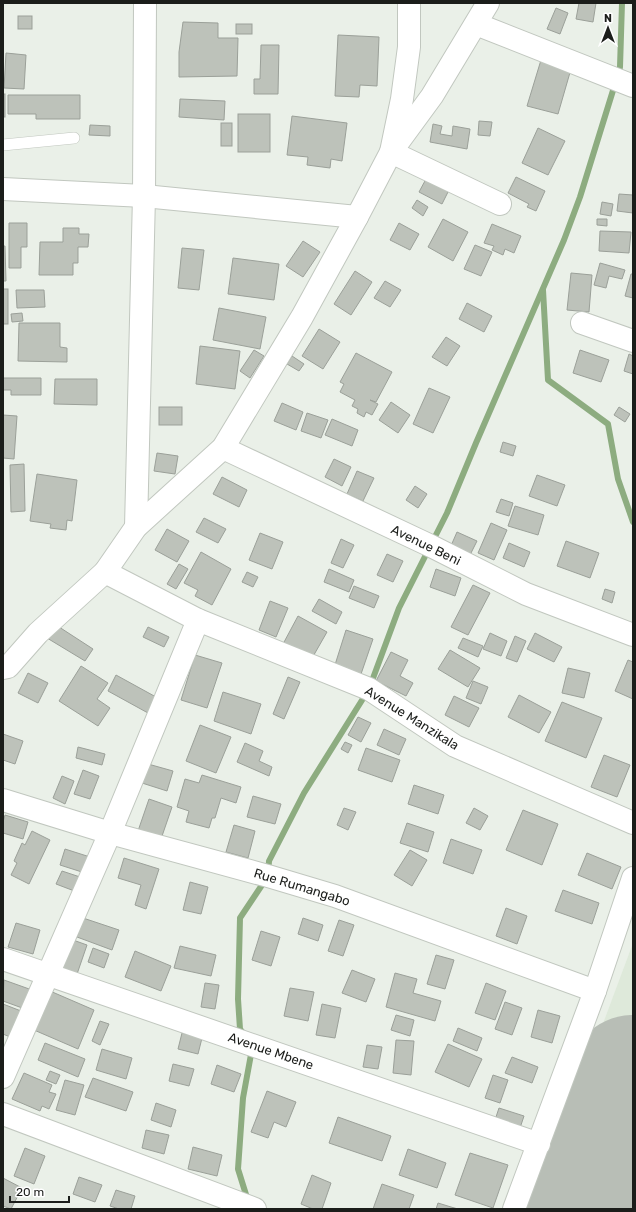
<svg xmlns="http://www.w3.org/2000/svg" width="636" height="1212" font-family="Rubik,sans-serif">
<style>
.built{fill:#dee9da}
.lines{fill:none;stroke-linecap:round;stroke-linejoin:round}
.stream{stroke:#8dac80;stroke-width:6}
.runway{stroke:#b8beb6;stroke-width:132}
.building{fill:#bdc2ba;stroke:#9ba099}
.lane-casing{stroke:#c1c7bf;stroke-width:12}
.street-casing{stroke:#c1c7bf;stroke-width:24}
.lane{stroke:#fff;stroke-width:11}
.street{stroke:#fff;stroke-width:22}
.labels{text-anchor:middle;dominant-baseline:central;stroke-width:3.5;stroke-linejoin:round;paint-order:stroke}
.street-label{font-size:13px;fill:#1b1d1a;stroke:#fff}
</style>
<rect width="100%" height="100%" fill="#eaf0e8"/>
<!-- built -->
<path class="built" d="M633,943V1209H534Z"/>
<g class="lines">
<!-- stream -->
<g class="stream">
<path d="M618,75L620,67L622,3"/>
<path d="M543,290L548,380L608,424L618,479L633,522"/>
<path d="M244,1034L240,1029L238,999L240,918L268,876L269,861L304,793L369,689L399,608L447,513L476,443L564,240L580,197L615,84"/>
<path d="M248,1201L238,1169L243,1098L252,1049"/>
</g>
<!-- runway -->
<path class="runway" d="M585,1209L633,1081"/>
</g>
<!-- building -->
<g class="building">
<path d="M579,3H596L593,22L576,19Z"/>
<path d="M556,8L568,13L560,34L547,29Z"/>
<rect x="18" y="16" width="14" height="13"/>
<path d="M183,22L218,23V38H238L237,76L179,77V52Z"/>
<rect x="236" y="24" width="16" height="10"/>
<path d="M338,35L379,37L377,86L360,85L359,97L335,96Z"/>
<path d="M261,45H279L278,94H254V79H260Z"/>
<path d="M6,53L26,55L24,89L4,88Z"/>
<path d="M541,60L571,69L558,114L527,106Z"/>
<rect x="3" y="94" width="2" height="23"/>
<path d="M8,95H80V119H36V114H8Z"/>
<path d="M180,99L225,101L224,120L179,117Z"/>
<rect x="238" y="114" width="32" height="38"/>
<path d="M292,116L347,123L342,161L331,159L330,168L307,165L308,157L287,155Z"/>
<path d="M479,121L492,122L490,136L478,135Z"/>
<rect x="221" y="123" width="11" height="23"/>
<path d="M433,124L442,126L440,134L452,136L453,126L470,129L467,149L430,142Z"/>
<path d="M90,125L110,126V136L89,135Z"/>
<path d="M538,128L565,141L548,175L522,163Z"/>
<path d="M516,177L545,191L536,211L527,207L529,204L508,193Z"/>
<path d="M426,179L449,190L442,204L419,192Z"/>
<path d="M619,194L633,195V213L617,211Z"/>
<path d="M417,200L428,207L423,216L412,208Z"/>
<path d="M602,202L613,204L611,216L600,214Z"/>
<path d="M443,219L468,232L453,261L428,247Z"/>
<path d="M597,219H607V226L597,225Z"/>
<path d="M9,223H27V247H21V268H9Z"/>
<path d="M399,223L419,234L410,250L390,240Z"/>
<path d="M492,224L521,236L514,253L505,249L503,255L492,250L494,246L484,243Z"/>
<path d="M63,228H79V234H89L88,247H78V263H73V275H39L40,242H63Z"/>
<path d="M600,231L631,232L629,253L599,251Z"/>
<path d="M303,241L320,252L303,277L286,266Z"/>
<path d="M475,245L492,252L481,276L464,269Z"/>
<path d="M3,246H5L6,281H3Z"/>
<path d="M182,248L204,250L199,290L178,288Z"/>
<path d="M233,258L279,264L274,300L228,294Z"/>
<path d="M600,263L625,270L622,279L609,276L606,288L594,285Z"/>
<path d="M355,271L372,282L351,315L334,304Z"/>
<path d="M571,273L592,275L589,312L567,310Z"/>
<path d="M631,274H633V298L625,296Z"/>
<path d="M385,281L401,290L390,307L374,298Z"/>
<rect x="3" y="289" width="5" height="35"/>
<path d="M16,290H44L45,307L17,308Z"/>
<path d="M467,303L492,316L484,332L459,319Z"/>
<path d="M219,308L266,317L260,349L213,340Z"/>
<path d="M22,313L23,321L12,322L11,314Z"/>
<path d="M19,323H60V347L67,348V362L18,361Z"/>
<path d="M319,329L340,342L323,369L302,356Z"/>
<path d="M446,337L460,346L447,366L432,357Z"/>
<path d="M200,346L240,351L235,389L196,384Z"/>
<path d="M254,350L264,356L250,378L240,371Z"/>
<path d="M580,350L609,360L601,382L573,373Z"/>
<path d="M356,353L392,372L376,402L370,400L378,404L372,415L366,412L364,417L357,413L358,409L352,406L355,400L340,392L344,384L340,382Z"/>
<path d="M629,354L633,356V374L624,371Z"/>
<path d="M292,356L304,364L299,371L287,364Z"/>
<path d="M3,378H41V395H11V390H3Z"/>
<path d="M55,379H97V405L54,404Z"/>
<path d="M429,388L450,397L433,433L413,424Z"/>
<path d="M391,402L410,415L398,433L379,420Z"/>
<path d="M282,403L303,412L296,430L274,421Z"/>
<rect x="159" y="407" width="23" height="18"/>
<path d="M619,407L630,414L625,422L614,415Z"/>
<path d="M307,413L328,420L321,438L301,431Z"/>
<path d="M3,415L17,416L14,459L3,458Z"/>
<path d="M332,419L358,430L352,446L325,435Z"/>
<path d="M503,442L516,446L513,456L500,452Z"/>
<path d="M157,453L178,456L175,474L154,471Z"/>
<path d="M334,459L351,467L342,486L325,477Z"/>
<path d="M24,464L25,511L11,512L10,465Z"/>
<path d="M357,471L374,478L363,501L347,494Z"/>
<path d="M37,474L77,480L72,521L67,520L66,530L50,528L51,524L30,521Z"/>
<path d="M537,475L565,485L557,506L529,496Z"/>
<path d="M222,477L247,490L239,507L213,494Z"/>
<path d="M415,486L427,494L418,508L406,500Z"/>
<path d="M501,499L513,503L509,516L496,512Z"/>
<path d="M515,506L544,515L538,535L508,526Z"/>
<path d="M204,518L226,529L218,543L196,532Z"/>
<path d="M491,523L507,530L494,560L478,553Z"/>
<path d="M167,529L189,541L177,562L155,550Z"/>
<path d="M457,532L477,541L469,557L450,548Z"/>
<path d="M260,533L283,542L272,569L249,560Z"/>
<path d="M341,539L354,545L343,568L331,563Z"/>
<path d="M566,541L599,553L590,578L557,566Z"/>
<path d="M509,543L530,552L524,567L503,558Z"/>
<path d="M201,552L231,569L212,605L195,596L198,590L184,583Z"/>
<path d="M387,554L403,561L393,582L377,575Z"/>
<path d="M179,564L188,569L176,589L167,584Z"/>
<path d="M329,569L354,580L349,592L324,582Z"/>
<path d="M436,569L461,578L455,596L430,587Z"/>
<path d="M247,572L258,577L253,587L242,582Z"/>
<path d="M473,585L490,593L468,635L451,627Z"/>
<path d="M354,586L379,596L374,608L349,598Z"/>
<path d="M605,589L615,592L612,603L602,599Z"/>
<path d="M319,599L342,612L336,624L312,611Z"/>
<path d="M270,601L288,608L276,637L259,630Z"/>
<path d="M298,616L327,632L311,660L283,644Z"/>
<path d="M56,625L93,649L85,661L47,638Z"/>
<path d="M148,627L169,637L164,647L143,637Z"/>
<path d="M346,630L373,639L360,677L334,668Z"/>
<path d="M490,633L507,641L501,656L483,649Z"/>
<path d="M535,633L562,647L554,662L527,649Z"/>
<path d="M515,636L526,641L517,662L506,658Z"/>
<path d="M463,638L483,646L478,657L458,648Z"/>
<path d="M450,650L480,668L468,687L438,669Z"/>
<path d="M391,652L408,660L400,676L413,683L406,696L376,681Z"/>
<path d="M195,655L222,663L207,708L181,700Z"/>
<path d="M628,660L633,662V699L615,691Z"/>
<path d="M81,666L108,683L97,699L110,708L98,726L59,701Z"/>
<path d="M568,668L590,673L584,698L562,693Z"/>
<path d="M28,673L48,683L38,703L18,693Z"/>
<path d="M116,675L156,697L148,713L108,691Z"/>
<path d="M288,677L300,682L284,719L273,714Z"/>
<path d="M473,681L488,687L481,704L466,698Z"/>
<path d="M223,692L261,704L251,734L214,721Z"/>
<path d="M519,695L551,712L539,733L508,717Z"/>
<path d="M454,696L479,708L469,727L445,715Z"/>
<path d="M562,702L602,718L586,758L545,741Z"/>
<path d="M358,717L371,723L361,742L348,735Z"/>
<path d="M200,725L231,737L216,773L186,761Z"/>
<path d="M384,729L406,739L399,755L377,745Z"/>
<path d="M3,734L23,741L15,764L3,760Z"/>
<path d="M345,742L352,745L348,753L341,749Z"/>
<path d="M245,743L263,751L259,761L272,767L269,776L237,762Z"/>
<path d="M78,747L105,754L102,765L76,758Z"/>
<path d="M366,748L400,760L392,782L358,770Z"/>
<path d="M604,755L630,765L617,797L591,787Z"/>
<path d="M148,764L173,771L167,791L142,783Z"/>
<path d="M83,770L99,776L90,799L74,794Z"/>
<path d="M202,775L241,787L236,803L221,798L215,818H212L209,828L186,822L189,811L177,807L185,779L199,783Z"/>
<path d="M62,776L74,781L65,804L53,798Z"/>
<path d="M414,785L444,795L438,814L408,804Z"/>
<path d="M253,796L281,804L275,824L247,817Z"/>
<path d="M149,799L172,807L161,839L138,831Z"/>
<path d="M344,808L356,812L348,830L337,825Z"/>
<path d="M474,808L488,816L480,830L466,823Z"/>
<path d="M523,810L558,824L542,865L506,850Z"/>
<path d="M5,815L28,822L23,839L3,833V822Z"/>
<path d="M407,823L434,832L428,852L400,843Z"/>
<path d="M234,825L255,831L248,858L226,852Z"/>
<path d="M32,831L50,840L29,884L11,875L17,863L14,861L22,843L25,845Z"/>
<path d="M451,839L482,850L473,874L443,863Z"/>
<path d="M65,849L90,857L85,873L60,865Z"/>
<path d="M410,850L427,860L412,886L394,875Z"/>
<path d="M587,853L621,867L612,889L578,875Z"/>
<path d="M124,858L159,869L146,909L135,905L141,885L118,878Z"/>
<path d="M62,871L83,878L77,892L56,884Z"/>
<path d="M190,882L208,887L201,914L183,910Z"/>
<path d="M563,890L599,903L592,924L555,911Z"/>
<path d="M506,908L527,916L517,944L496,936Z"/>
<path d="M83,918L119,930L112,950L77,937Z"/>
<path d="M303,918L323,925L318,941L298,934Z"/>
<path d="M339,920L354,925L343,956L328,951Z"/>
<path d="M16,923L40,930L33,954L8,947Z"/>
<path d="M261,931L280,937L271,966L252,960Z"/>
<path d="M73,940L87,945L76,977L61,971Z"/>
<path d="M180,946L216,955L211,976L174,968Z"/>
<path d="M93,948L109,954L104,968L88,962Z"/>
<path d="M135,951L171,966L161,991L125,977Z"/>
<path d="M436,955L454,960L445,989L427,984Z"/>
<path d="M352,970L375,979L366,1002L342,993Z"/>
<path d="M395,973L417,979L413,993L441,1001L435,1021L386,1007Z"/>
<path d="M4,980L32,990L25,1009L3,1001Z"/>
<path d="M205,983L219,985L215,1009L201,1007Z"/>
<path d="M486,983L506,991L495,1020L475,1013Z"/>
<path d="M290,988L314,992L308,1021L284,1016Z"/>
<path d="M50,991L94,1010L78,1049L34,1030Z"/>
<path d="M505,1002L522,1008L512,1035L495,1029Z"/>
<path d="M3,1004L21,1011L10,1037L3,1034Z"/>
<path d="M322,1004L341,1008L335,1038L316,1035Z"/>
<path d="M538,1010L560,1016L552,1043L531,1037Z"/>
<path d="M396,1015L414,1020L410,1036L391,1030Z"/>
<path d="M100,1021L109,1024L100,1045L92,1041Z"/>
<path d="M458,1028L482,1038L477,1051L453,1041Z"/>
<path d="M182,1033L202,1038L198,1054L178,1049Z"/>
<path d="M396,1040L414,1041L411,1075L393,1073Z"/>
<path d="M45,1043L85,1059L78,1077L38,1060Z"/>
<path d="M448,1044L482,1059L469,1087L435,1072Z"/>
<path d="M367,1045L382,1047L378,1069L363,1067Z"/>
<path d="M102,1049L132,1058L126,1079L96,1070Z"/>
<path d="M512,1057L538,1067L532,1083L505,1073Z"/>
<path d="M173,1064L194,1069L189,1086L169,1081Z"/>
<path d="M217,1065L241,1074L234,1092L211,1084Z"/>
<path d="M50,1071L60,1075L56,1084L46,1080Z"/>
<path d="M24,1073L52,1085L49,1092L56,1094L49,1109L42,1106L40,1111L12,1099Z"/>
<path d="M493,1075L508,1080L500,1103L485,1098Z"/>
<path d="M93,1078L133,1092L126,1111L85,1097Z"/>
<path d="M65,1080L84,1085L75,1115L56,1110Z"/>
<path d="M267,1091L296,1102L286,1127L274,1122L268,1138L251,1132Z"/>
<path d="M156,1103L176,1110L171,1127L151,1120Z"/>
<path d="M499,1108L524,1116L519,1131L494,1123Z"/>
<path d="M338,1117L391,1136L382,1161L329,1143Z"/>
<path d="M146,1130L169,1135L164,1154L142,1148Z"/>
<path d="M193,1147L222,1155L217,1176L188,1169Z"/>
<path d="M25,1148L45,1156L34,1184L14,1176Z"/>
<path d="M408,1149L446,1163L437,1188L399,1175Z"/>
<path d="M470,1153L508,1165L493,1208L455,1195Z"/>
<path d="M312,1175L331,1183L322,1209H313L301,1204Z"/>
<path d="M79,1177L102,1185L95,1202L73,1194Z"/>
<path d="M3,1178L22,1188L11,1209L3,1206Z"/>
<path d="M382,1184L414,1195L409,1209H373Z"/>
<path d="M116,1190L135,1196L131,1209H119L110,1206Z"/>
<path d="M438,1203L451,1207L458,1209H436Z"/>
</g>
<g class="lines">
<!-- lane casing -->
<g class="lane-casing">
<path id="lane" d="M3,145L74,138"/>
</g>
<!-- street casing -->
<g class="street-casing">
<g id="street">
<path d="M409,3V47L402,99L391,152L500,204"/>
<path d="M476,24L633,86"/>
<path d="M3,189L144,196L357,217L391,152L432,96L488,3"/>
<path d="M582,323L633,341"/>
<path d="M223,448L431,546L526,594L633,635"/>
<path d="M136,527L144,196L145,3"/>
<path d="M105,572L198,620L369,689L455,746L633,823"/>
<path d="M3,668L8,667L38,633L105,572L136,527L223,448L302,317L357,217"/>
<path d="M3,800L110,833L268,876L335,896L595,991"/>
<path d="M3,959L539,1144"/>
<path d="M3,1077L110,833L198,620"/>
<path d="M3,1114L255,1209"/>
<path d="M514,1209L595,991L633,878"/>
</g>
</g>
<!-- lane -->
<use href="#lane" class="lane"/>
<!-- street -->
<use href="#street" class="street"/>
</g>
<g class="labels">
<!-- street labels -->
<g class="street-label">
<text transform="translate(426 545) rotate(26)">Avenue Beni</text>
<text transform="translate(412 718) rotate(32)">Avenue Manzikala</text>
<text transform="translate(302 887) rotate(17)">Rue Rumangabo</text>
<text transform="translate(271 1051) rotate(19)">Avenue Mbene</text>
</g>
</g>
<!-- border -->
<rect width="636" height="1212" fill="none" stroke="#1b1d1a" stroke-width="8"/>
<!-- north arrow -->
<g transform="translate(608 28)" stroke="#ffffff" stroke-width="3" paint-order="stroke">
<path d="M0-3L7 15L0 10L-7 15Z" fill="#1b1d1a"/>
<text y="-6" font-size="11" font-weight="bold" text-anchor="middle" fill="#1b1d1a">N</text>
</g>
<!-- scale -->
<path d="M10 1196v6h59v-6" fill="none" stroke="#1b1d1a" stroke-width="2"/>
<text x="16" y="1196" font-size="12" fill="#1b1d1a" stroke="#ffffff" stroke-width="3" paint-order="stroke">20 m</text>
</svg>
